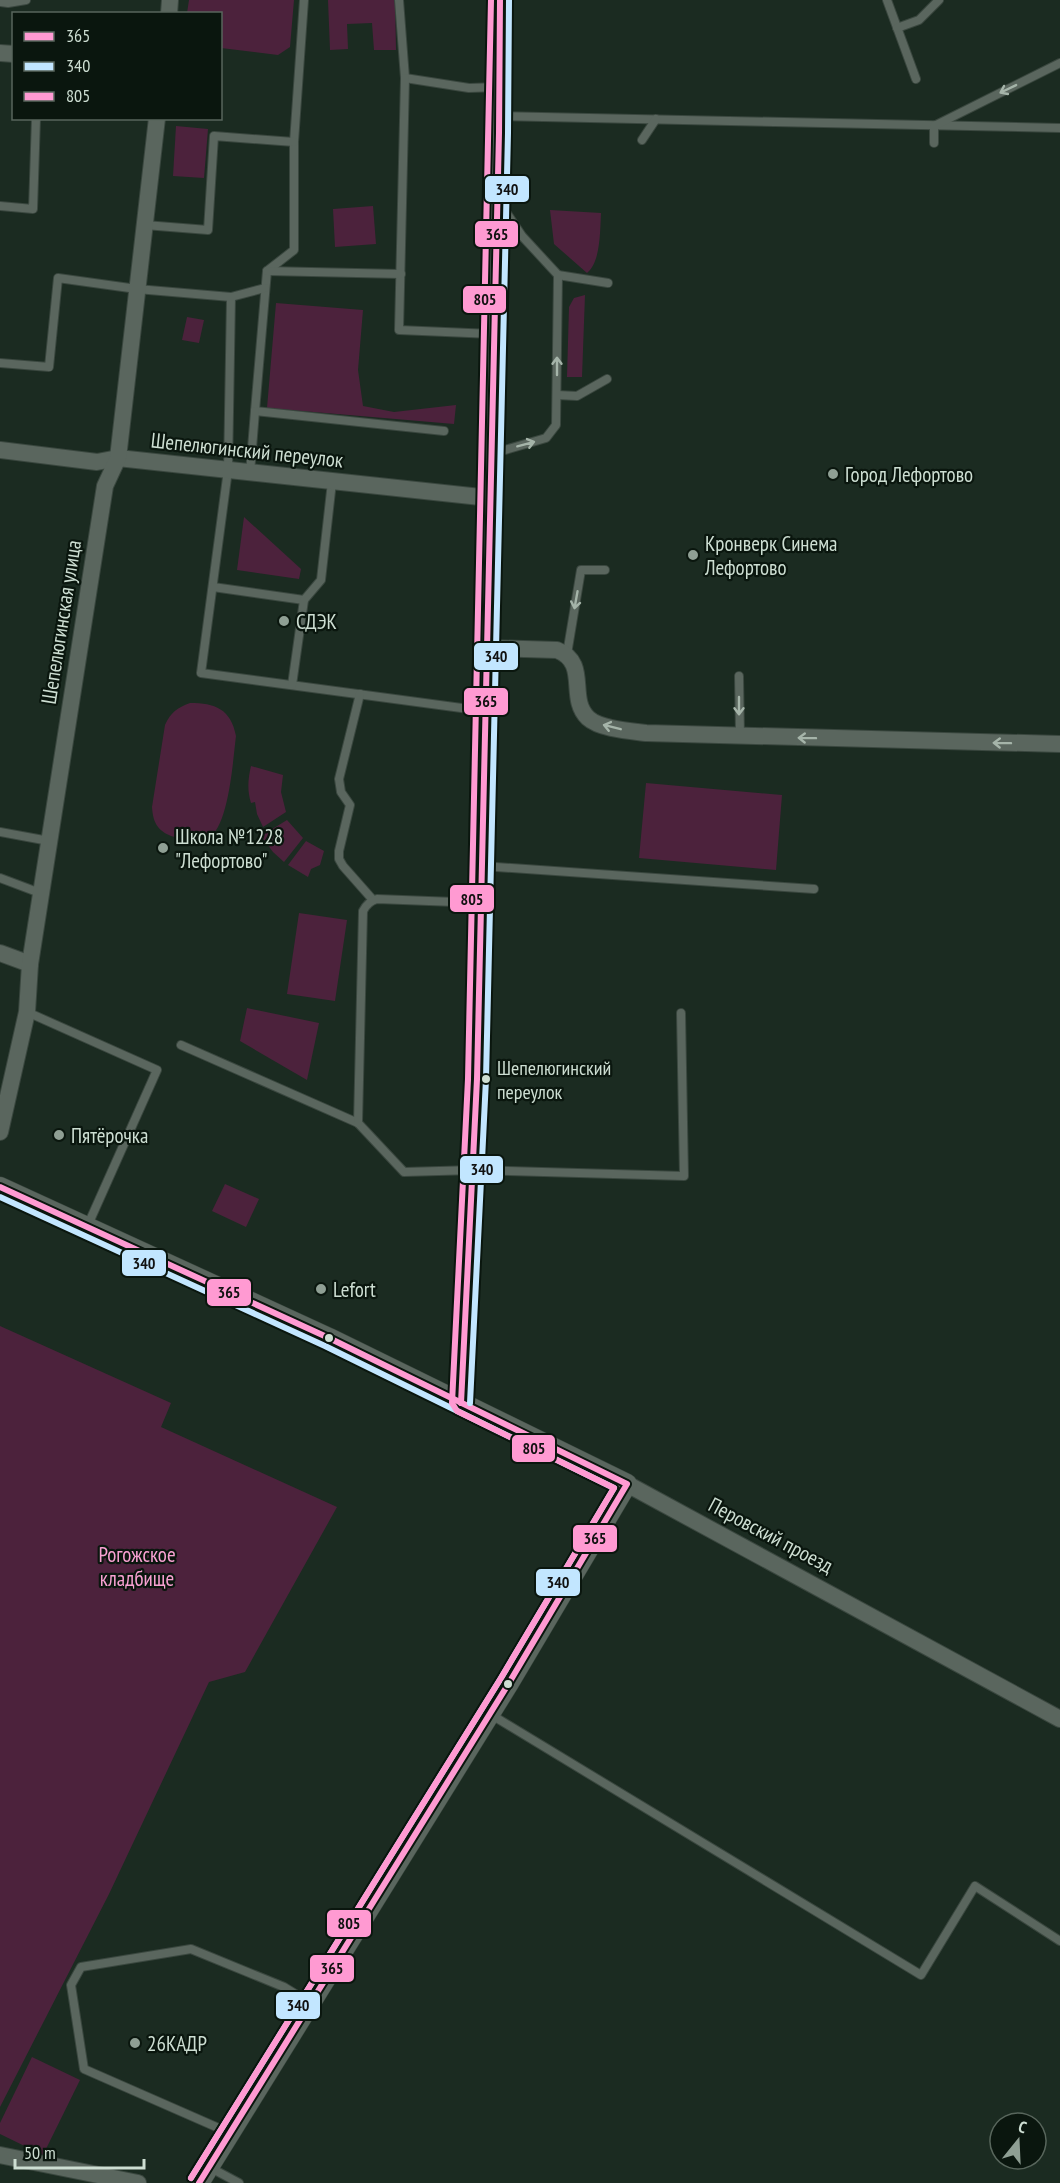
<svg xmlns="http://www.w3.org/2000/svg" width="1060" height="2183" font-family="'PT Sans Narrow',sans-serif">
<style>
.green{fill:#4c223c}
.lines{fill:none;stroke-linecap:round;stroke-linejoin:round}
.service-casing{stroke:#3a473f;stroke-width:10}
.minor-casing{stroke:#3a473f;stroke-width:18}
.tertiary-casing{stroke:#3a473f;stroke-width:21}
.service{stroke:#5a665e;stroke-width:8}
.minor{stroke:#5a665e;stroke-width:16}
.tertiary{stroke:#5a665e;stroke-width:20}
.bus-1-casing{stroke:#0a160e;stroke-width:10}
.bus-2-casing{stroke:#0a160e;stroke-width:10}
.bus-3-casing{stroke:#0a160e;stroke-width:10}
.bus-1{stroke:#ff9ad2;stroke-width:6}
.bus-2{stroke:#c2e6ff;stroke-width:6}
.bus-3{stroke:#ff9ad2;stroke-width:6}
.oneway{stroke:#a5b4a9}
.poi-dot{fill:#8f9f94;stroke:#0a160e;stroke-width:2}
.bus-dot{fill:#cdded2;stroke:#0a160e;stroke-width:2}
.labels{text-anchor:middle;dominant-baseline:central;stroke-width:4.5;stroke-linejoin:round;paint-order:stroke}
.bus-label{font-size:20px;fill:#cdded2;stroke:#0a160e;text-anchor:start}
.street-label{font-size:21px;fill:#cdded2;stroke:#0a160e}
.poi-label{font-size:21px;fill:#cdded2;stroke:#0a160e;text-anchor:start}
.park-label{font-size:21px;fill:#f8a1d2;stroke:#0a160e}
.line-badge{stroke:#0a160e;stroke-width:2}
.pale-badge-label{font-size:16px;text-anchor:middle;font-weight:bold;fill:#111}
</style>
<rect width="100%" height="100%" fill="#1b2b21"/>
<!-- green -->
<g class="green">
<path d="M189,0H294L290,47L278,55L221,48L220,14L187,13Z"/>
<path d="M328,0H395L396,50H374L372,23L347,24L348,49L330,50Z"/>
<path d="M176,126L208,129L204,178L173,176Z"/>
<path d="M373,206L376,244L335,247L333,209Z"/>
<path d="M550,210L601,213C600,229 601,262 587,273L554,244Z"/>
<path d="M585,295L582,377H567L569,307L574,298Z"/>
<path d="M276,303L363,310L358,370L363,406L394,412L456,405L454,424L267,408Z"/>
<path d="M187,317L204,320L199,343L182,340Z"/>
<path d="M244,517L301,569L299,579L237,570Z"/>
<path d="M190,703C215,703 231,709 236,736C233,759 229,828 208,838C198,843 182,839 171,836C157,830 153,822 152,807L165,725C171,712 177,708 190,703Z"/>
<path d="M251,766L283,775L281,792L286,812L263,827L257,814L255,802L251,803C247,790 248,779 251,766Z"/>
<path d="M646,783L782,795L776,870L639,858Z"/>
<path d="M287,820L303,838L284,862L273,852L261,836Z"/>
<path d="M306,841L324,851L320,865L311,869L308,877L288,865Z"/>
<path d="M299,913L347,920L335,1001L287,994Z"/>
<path d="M247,1008L319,1023L307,1080L240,1041Z"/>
<path d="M225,1184L259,1199L246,1227L212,1211Z"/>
<path d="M0,1326L171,1403L161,1427L337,1507L245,1672L209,1682L109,1894L0,2107Z"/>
<path d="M32,2057L80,2080L43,2155L0,2134V2123Z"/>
</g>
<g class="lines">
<!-- service casing -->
<g class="service-casing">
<g id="service">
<path d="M304,0L294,142V250L267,271L255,411L444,431"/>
<path d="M399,0L405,78L469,88L499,87"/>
<path d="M887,0L916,79"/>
<path d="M0,2L8,3L26,0"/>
<path d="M897,28L919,20L939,0"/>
<path d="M405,78L399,330L492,334"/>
<path d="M499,116L1060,128"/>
<path d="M642,140L656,119"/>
<path d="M934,143V126L1060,63"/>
<path d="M500,203L522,236L558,275"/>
<path d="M0,206L33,209L36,118"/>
<path d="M145,225L208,230L214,136L294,142"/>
<path d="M267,271L401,274"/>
<path d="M231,297L228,470L201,673L484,711"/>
<path d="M0,363L49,367L58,278L137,289L231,297L265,288"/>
<path d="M557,395L577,396L607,379"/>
<path d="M491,454L546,438L556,425L558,275L608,283"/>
<path d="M250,473L255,411"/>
<path d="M213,587L304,600"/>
<path d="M567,654L581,570H605"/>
<path d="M739,676L740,736"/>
<path d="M292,685L304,600L321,580L332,482"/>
<path d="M360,694L339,779L341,792L350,805L339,851V859L343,866L373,900"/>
<path d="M0,832L49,841"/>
<path d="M482,866L814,889"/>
<path d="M0,878L40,893"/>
<path d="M27,1012L157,1070L87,1227"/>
<path d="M181,1045L358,1123L404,1172L474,1170L684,1176L681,1013"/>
<path d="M358,1123L363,911C366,905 370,901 377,899L481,903"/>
<path d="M490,1714L921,1975L975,1886L1060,1941"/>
<path d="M230,2133L84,2069L71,1985L81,1967L191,1949L284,1987L310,2003"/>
<path d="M209,2167L239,2183"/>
</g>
</g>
<!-- minor casing -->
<g class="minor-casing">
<g id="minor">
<path d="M169,14L170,0"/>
<path d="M0,53L14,54"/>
<path d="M0,450L97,462L118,458L490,498"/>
<path d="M486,648L557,650C590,663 567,698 588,718C600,729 630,731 646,733L1060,744"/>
<path d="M0,953L30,964"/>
<path d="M0,1132L27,1012L30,964L105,486L118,458L157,118"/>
<path d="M627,1484L1060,1719"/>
<path d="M0,2155L138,2183"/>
</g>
</g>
<!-- tertiary casing -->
<g class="tertiary-casing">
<g id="tertiary">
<path d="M0,1187L329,1338L627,1484L509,1683L199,2183"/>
<path d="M461,1403L477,1079L500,0"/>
</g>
</g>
<!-- service -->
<use href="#service" class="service"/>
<!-- minor -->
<use href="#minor" class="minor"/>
<!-- tertiary -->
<use href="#tertiary" class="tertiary"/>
<!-- bus-1 casing -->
<g class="bus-1-casing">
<g id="bus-1">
<path d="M0,1187L329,1338L627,1484L509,1683L199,2183"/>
<path d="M461,1403L477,1079L499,133L500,0"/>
</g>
</g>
<!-- bus-2 casing -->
<g class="bus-2-casing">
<g id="bus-2">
<path d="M0,1197L325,1346L614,1488L501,1678L191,2178"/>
<path d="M470,1403L486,1079L508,133L509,0"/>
</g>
</g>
<!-- bus-3 casing -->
<g class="bus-3-casing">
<path id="bus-3" d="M191,2178L501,1678L614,1488L457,1411L452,1403L468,1079L491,0"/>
</g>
<!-- bus-1 -->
<use href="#bus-1" class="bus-1"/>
<!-- bus-2 -->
<use href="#bus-2" class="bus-2"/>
<!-- bus-3 -->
<use href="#bus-3" class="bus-3"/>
</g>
<!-- one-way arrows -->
<defs><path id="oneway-shaft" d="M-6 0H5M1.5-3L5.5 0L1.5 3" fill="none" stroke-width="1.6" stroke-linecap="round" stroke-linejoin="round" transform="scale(1.5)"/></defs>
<g class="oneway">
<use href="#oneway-shaft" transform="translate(1008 89) rotate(154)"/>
<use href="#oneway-shaft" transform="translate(557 366) rotate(-90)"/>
<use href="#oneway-shaft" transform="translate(526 444) rotate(-15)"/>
<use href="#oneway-shaft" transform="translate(576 600) rotate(100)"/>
<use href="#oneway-shaft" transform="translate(739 706) rotate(90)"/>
<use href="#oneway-shaft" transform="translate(612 727) rotate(-166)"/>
<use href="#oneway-shaft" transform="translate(807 738) rotate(-179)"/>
<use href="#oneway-shaft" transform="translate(1002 743) rotate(-179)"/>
</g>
<!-- markers -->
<g class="poi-dot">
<circle cx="833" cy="474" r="6"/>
<circle cx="693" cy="555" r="6"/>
<circle cx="284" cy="621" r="6"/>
<circle cx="163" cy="848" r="6"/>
<circle cx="59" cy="1135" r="6"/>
<circle cx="321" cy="1289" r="6"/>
<circle cx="135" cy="2043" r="6"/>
</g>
<g class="bus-dot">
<circle cx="486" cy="1079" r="5"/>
<circle cx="329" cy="1338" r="5"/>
<circle cx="508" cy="1684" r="5"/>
</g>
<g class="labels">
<!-- bus labels -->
<g class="bus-label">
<text x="497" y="1068">Шепелюгинский<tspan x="497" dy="24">переулок</tspan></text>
</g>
<!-- street labels -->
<g class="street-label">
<text transform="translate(247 450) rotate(6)">Шепелюгинский переулок</text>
<text transform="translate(61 622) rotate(-81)">Шепелюгинская улица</text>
<text transform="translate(771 1535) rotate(28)">Перовский проезд</text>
</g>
<!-- poi labels -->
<g class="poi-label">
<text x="845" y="474">Город Лефортово</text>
<text x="705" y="543">Кронверк Синема<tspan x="705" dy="24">Лефортово</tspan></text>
<text x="296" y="621">СДЭК</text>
<text x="175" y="836">Школа №1228<tspan x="175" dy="24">"Лефортово"</tspan></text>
<text x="71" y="1135">Пятёрочка</text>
<text x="333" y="1289">Lefort</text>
<text x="147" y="2043">26КАДР</text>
</g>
<!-- park labels -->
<g class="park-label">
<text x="137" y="1554">Рогожское<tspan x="137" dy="24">кладбище</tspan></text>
</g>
</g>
<g class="line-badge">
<rect x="484" y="175" width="46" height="28" rx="6" fill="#c2e6ff"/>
<rect x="474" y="220" width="45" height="28" rx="6" fill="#ff9ad2"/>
<rect x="462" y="285" width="45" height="29" rx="6" fill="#ff9ad2"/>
<rect x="473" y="642" width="46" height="29" rx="6" fill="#c2e6ff"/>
<rect x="463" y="687" width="46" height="29" rx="6" fill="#ff9ad2"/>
<rect x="449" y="884" width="46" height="29" rx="6" fill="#ff9ad2"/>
<rect x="459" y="1155" width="45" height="29" rx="6" fill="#c2e6ff"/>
<rect x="121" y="1249" width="46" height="28" rx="6" fill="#c2e6ff"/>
<rect x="206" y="1278" width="46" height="29" rx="6" fill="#ff9ad2"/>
<rect x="511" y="1434" width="45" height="29" rx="6" fill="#ff9ad2"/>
<rect x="572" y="1524" width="46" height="29" rx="6" fill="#ff9ad2"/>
<rect x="535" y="1568" width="46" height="29" rx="6" fill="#c2e6ff"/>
<rect x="326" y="1909" width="46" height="29" rx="6" fill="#ff9ad2"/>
<rect x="309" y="1954" width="46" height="29" rx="6" fill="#ff9ad2"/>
<rect x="275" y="1991" width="46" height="29" rx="6" fill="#c2e6ff"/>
</g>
<g class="pale-badge-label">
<text x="507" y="195">340</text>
<text x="497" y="240">365</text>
<text x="485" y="305">805</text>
<text x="496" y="662">340</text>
<text x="486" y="707">365</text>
<text x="472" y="905">805</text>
<text x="482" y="1175">340</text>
<text x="144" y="1269">340</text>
<text x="229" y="1298">365</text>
<text x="534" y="1454">805</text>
<text x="595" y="1544">365</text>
<text x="558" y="1588">340</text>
<text x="349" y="1929">805</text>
<text x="332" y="1974">365</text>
<text x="298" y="2011">340</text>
</g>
<!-- legend -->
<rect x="12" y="12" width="210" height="108" fill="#0a160e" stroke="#58665c" stroke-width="1.5"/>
<rect x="24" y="32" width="30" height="9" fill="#ff9ad2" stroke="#58665c" stroke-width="1.5"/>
<text x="66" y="42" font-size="18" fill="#cdded2">365</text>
<rect x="24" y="62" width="30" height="9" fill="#c2e6ff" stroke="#58665c" stroke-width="1.5"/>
<text x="66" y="72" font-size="18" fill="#cdded2">340</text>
<rect x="24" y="92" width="30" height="9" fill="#ff9ad2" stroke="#58665c" stroke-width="1.5"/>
<text x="66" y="102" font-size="18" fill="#cdded2">805</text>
<!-- north arrow -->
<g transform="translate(1018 2141) rotate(18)"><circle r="28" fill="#0a160e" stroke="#58665c" stroke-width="1.5"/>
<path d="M0-4.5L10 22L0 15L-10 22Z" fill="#8f9f94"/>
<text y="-9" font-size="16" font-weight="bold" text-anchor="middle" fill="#cdded2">С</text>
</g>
<!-- scale -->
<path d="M15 2159v9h129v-9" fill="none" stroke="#cdded2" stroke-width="3"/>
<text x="24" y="2159" font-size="18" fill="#cdded2" stroke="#0a160e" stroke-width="4.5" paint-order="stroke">50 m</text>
</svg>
